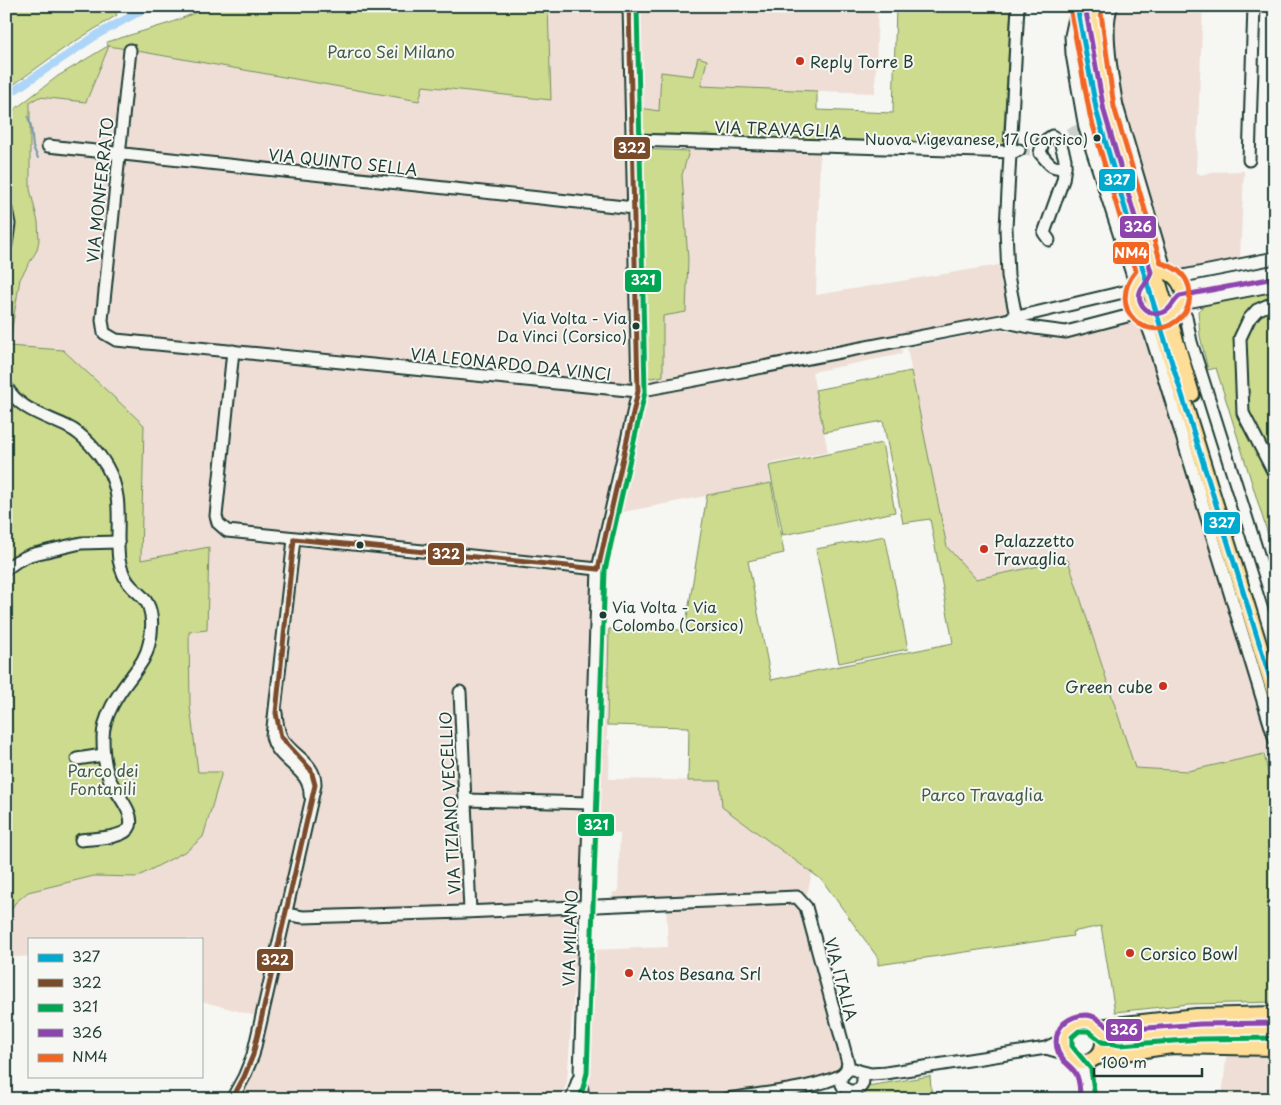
<svg xmlns="http://www.w3.org/2000/svg" width="1281" height="1105" font-family="'Playpen Sans',sans-serif">
<style>
.built{fill:#eeded6}
.green{fill:#ccdb8e;stroke:#768c61}
.lines{fill:none;stroke-linecap:round;stroke-linejoin:round}
.stream{stroke:#7498aa;stroke-width:2}
.canal{stroke:#add5f8;stroke-width:8}
.minor-tunnel{stroke:#cbd1cc;stroke-width:11;stroke-dasharray:11 5.5;stroke-linecap:butt}
.minor-casing{stroke:#1f3d34;stroke-width:15}
.major-casing{stroke:#1f3d34;stroke-width:18}
.minor{stroke:#f6f6f2;stroke-width:11}
.major{stroke:#fedd96;stroke-width:14}
.bus-1-casing{stroke:#f6f6f2;stroke-width:9}
.bus-2-casing{stroke:#f6f6f2;stroke-width:9}
.bus-3-casing{stroke:#f6f6f2;stroke-width:9}
.bus-4-casing{stroke:#f6f6f2;stroke-width:9}
.bus-5-casing{stroke:#f6f6f2;stroke-width:9}
.bus-1{stroke:#00a9ce;stroke-width:5}
.bus-2{stroke:#7a4b2a;stroke-width:5}
.bus-3{stroke:#00a651;stroke-width:5}
.bus-4{stroke:#8e44ad;stroke-width:5}
.bus-5{stroke:#f26522;stroke-width:5}
.poi-dot{fill:#c8321e;stroke:#f6f6f2;stroke-width:2}
.bus-dot{fill:#1f3d34;stroke:#f6f6f2;stroke-width:2}
.labels{text-anchor:middle;dominant-baseline:central;stroke-width:4;stroke-linejoin:round;paint-order:stroke}
.bus-label{font-size:15px;fill:#1f3d34;stroke:#f6f6f2;text-anchor:end}
.park-label{font-size:16px;fill:#425d46;stroke:#f6f6f2}
.poi-label{font-size:16px;fill:#1f3d34;stroke:#f6f6f2;text-anchor:start}
.street-label{font-size:16px;fill:#1f3d34;stroke:#f6f6f2}
.line-badge{stroke:#f6f6f2;stroke-width:2}
.badge-label{font-size:14px;text-anchor:middle;font-weight:bold;fill:#fff}
</style>
<rect width="100%" height="100%" fill="#f6f6f2"/>
<filter id="ink" filterUnits="userSpaceOnUse"><feTurbulence type="fractalNoise" baseFrequency=".02" numOctaves="2"/><feDisplacementMap in="SourceGraphic" scale="10" xChannelSelector="R" yChannelSelector="G"/><feConvolveMatrix kernelMatrix="1 2 1 2 8 2 1 2 1" color-interpolation-filters="sRGB"/></filter>
<g filter="url(#ink)">
<!-- built -->
<g class="built">
<path d="M548,6H627L636,389L597,567L595,627L609,629L607,739L610,740L609,779L720,781L722,807L812,873L803,911L845,1063L839,1071L815,1082L661,1099H588L586,1087L592,950L668,947L666,902H612L613,892H618L620,833L594,831L597,778L590,775L567,1082L561,1099H235L264,1018L201,1001V939H29V956L6,958V919L15,903L28,892L94,876L137,877L188,850L203,837L222,772H198L190,706L189,631L207,630L208,547L141,561L144,425L63,350L9,347L20,279L37,250L38,222L30,189V102L38,97L86,102L109,46L419,101L422,86L550,100Z"/>
<path d="M631,6L878,7L875,93L706,87L701,86L693,76L659,111L634,107Z"/>
<path d="M1105,6H1203L1196,172L1201,175L1211,172L1244,171L1240,258L1183,270L1156,257L1108,84Z"/>
<path d="M690,145L820,151L816,295L1005,264L1010,312L999,317L900,337L902,354L812,372L828,452L768,464L771,483L613,514L638,407L637,321L686,312L688,260L682,175Z"/>
<path d="M1140,319L1275,729V752L1188,771L1135,768L1068,560L975,579L950,552L943,535L907,348L996,330L1067,338Z"/>
<path d="M1227,1049L1275,1050V1099H1222Z"/>
</g>
<!-- green -->
<g class="green">
<path d="M6,6H112L117,15L63,49L6,90Z"/>
<path d="M212,6H548L551,100L423,86L419,101L109,46L86,102L39,97L30,102V189L38,222L39,240L37,250L20,279L9,346L63,350L144,425L141,560L209,547L207,630L189,632L190,706L198,772H222L203,837L188,850L137,877L94,876L28,892L15,903L6,919V116L58,76L108,46L107,42L170,23Z"/>
<path d="M1011,6L1003,145L640,133V108L659,111L661,72L693,76L698,57L707,60L701,86L817,91V110L893,113L896,7Z"/>
<path d="M639,149L689,151L682,175L688,260L686,312L663,316V376L651,378L644,374Z"/>
<path d="M1275,291V557L1216,368L1208,370L1200,336L1198,311L1206,304Z"/>
<path d="M911,371L947,547L976,579L1068,560L1135,768L1188,771L1264,754L1275,803V1002L1189,1004L1115,1012L1101,926L1072,932L1073,936L878,965V958L822,880L722,807L720,781H688L689,727L607,725L609,629L685,630L707,495L771,483L784,553L748,561L771,680L953,643L930,519L903,523L883,421L824,432L815,390Z"/>
<path d="M882,443L895,512L783,535L769,466Z"/>
<path d="M885,536L908,649L839,663L816,549Z"/>
<path d="M930,1076L932,1099H864L861,1087Z"/>
</g>
<g class="lines">
<!-- stream -->
<path class="stream" d="M28,117L31,126L33,147L38,158"/>
<!-- canal -->
<path class="canal" d="M6,96L100,33L150,6"/>
<!-- minor-tunnel -->
<g class="minor-tunnel">
<path d="M1068,134L1081,129"/>
<path d="M1019,150L1032,151"/>
</g>
<!-- minor casing -->
<g class="minor-casing">
<g id="minor">
<path d="M1112,6C1103,25 1113,84 1117,106L1166,272"/>
<path d="M1077,8L1071,36L1072,54L1085,128L1135,283"/>
<path d="M130,50L102,320L104,333L116,340L638,391L1001,321L1132,290"/>
<path d="M1052,136L1060,141L1065,159V166C1052,171 1048,162 1040,153L1043,142Z"/>
<path d="M633,140L1014,152L1019,150"/>
<path d="M48,146L634,208"/>
<path d="M1249,160L1254,6"/>
<path d="M6,209L9,224L6,245"/>
<path d="M1049,240L1044,233L1063,180L1065,166"/>
<path d="M1173,276H1183L1275,258"/>
<path d="M1275,302L1257,310L1249,319L1240,338L1243,413L1275,475"/>
<path d="M1182,303L1275,285"/>
<path d="M1180,307L1186,317L1191,342L1275,608"/>
<path d="M1016,317L1008,276L1006,228L1018,6"/>
<path d="M1145,319L1151,335L1275,740"/>
<path d="M1006,322L1035,328L1066,332L1131,315L1141,317"/>
<path d="M233,351L216,516L218,523L227,531L598,569"/>
<path d="M6,386C19,410 46,416 68,427C83,434 99,453 107,467C121,492 118,514 118,541C118,547 118,554 119,560C121,570 125,580 132,587C138,593 146,598 149,607C153,618 152,633 149,644C146,658 139,666 131,677C118,694 103,716 103,738C103,750 104,763 108,775C112,790 135,811 130,826C125,839 94,838 81,840"/>
<path d="M294,539L272,736C276,761 311,768 310,795"/>
<path d="M6,569L17,561L30,555L81,543L118,542"/>
<path d="M460,692L470,911"/>
<path d="M77,759L103,755"/>
<path d="M466,800L590,803"/>
<path d="M285,914L303,917L464,912L797,897L806,907L848,1063L846,1072"/>
<path d="M1046,1048L1063,1053L1069,1056"/>
<path d="M1076,1061L1086,1078L1088,1099"/>
<circle cx="852" cy="1080" r="11"/>
<path d="M859,1071L871,1074L886,1073L1046,1048L1056,1043L1065,1035"/>
<path d="M1086,1078L1090,1061"/>
<path d="M232,1099L244,1077L253,1055L315,785C316,762 290,755 281,737C277,729 277,721 276,713"/>
<path d="M572,1099L578,1080"/>
<path d="M583,1099L580,1073L598,569L638,391L629,6"/>
<path d="M727,1099C762,1093 813,1090 844,1074"/>
</g>
</g>
<!-- major casing -->
<g class="major-casing">
<g id="major">
<path d="M1077,6L1097,113L1144,273L1275,695"/>
<path d="M1092,6L1107,109L1192,394"/>
<circle cx="1157" cy="296" r="26"/>
<circle cx="1083" cy="1042" r="20"/>
<path d="M1097,1027L1197,1016L1275,1014"/>
<path d="M1100,1031L1109,1036L1123,1038L1175,1033L1275,1031"/>
<path d="M1097,1057L1172,1046L1275,1048"/>
</g>
</g>
<!-- minor -->
<use href="#minor" class="minor"/>
<!-- major -->
<use href="#major" class="major"/>
<!-- bus-1 casing -->
<g class="bus-1-casing">
<path id="bus-1" d="M1077,6L1097,113L1144,273L1275,694"/>
</g>
<!-- bus-2 casing -->
<g class="bus-2-casing">
<g id="bus-2">
<path d="M294,539L598,569"/>
<path d="M598,569L638,391L629,6"/>
<path d="M232,1099L244,1077L253,1055L315,785L311,770L281,737L276,713L294,539"/>
</g>
</g>
<!-- bus-3 casing -->
<g class="bus-3-casing">
<g id="bus-3">
<path d="M1095,1098L1091,1069L1072,1046V1037L1079,1031H1088L1102,1042L1120,1045L1200,1039L1275,1038"/>
<path d="M580,1099L587,1073L605,570L645,392L637,6"/>
</g>
</g>
<!-- bus-4 casing -->
<g class="bus-4-casing">
<g id="bus-4">
<path d="M1085,6L1104,111L1151,272C1151,280 1142,284 1140,292C1136,305 1151,318 1164,312C1172,309 1173,300 1180,296L1274,278"/>
<path d="M1080,1099C1080,1091 1080,1083 1077,1076C1075,1070 1069,1066 1064,1061C1054,1050 1053,1034 1064,1023C1070,1018 1078,1015 1086,1015C1102,1016 1102,1029 1120,1030L1200,1024L1275,1023"/>
</g>
</g>
<!-- bus-5 casing -->
<g class="bus-5-casing">
<path id="bus-5" d="M1070,7L1090,115L1136,271C1104,309 1150,350 1182,316C1189,309 1191,297 1189,287C1185,273 1175,267 1161,263L1114,107L1100,6"/>
</g>
<!-- bus-1 -->
<use href="#bus-1" class="bus-1"/>
<!-- bus-2 -->
<use href="#bus-2" class="bus-2"/>
<!-- bus-3 -->
<use href="#bus-3" class="bus-3"/>
<!-- bus-4 -->
<use href="#bus-4" class="bus-4"/>
<!-- bus-5 -->
<use href="#bus-5" class="bus-5"/>
</g>
</g>
<!-- markers -->
<g class="poi-dot">
<circle cx="800" cy="61" r="5"/>
<circle cx="984" cy="549" r="5"/>
<circle cx="1163" cy="686" r="5"/>
<circle cx="1130" cy="953" r="5"/>
<circle cx="629" cy="973" r="5"/>
</g>
<g class="bus-dot">
<circle cx="1097" cy="138" r="4.5"/>
<circle cx="636" cy="326" r="4.5"/>
<circle cx="360" cy="545" r="4.5"/>
<circle cx="603" cy="615" r="4.5"/>
</g>
<g class="labels">
<!-- bus labels -->
<g class="bus-label">
<text x="1088" y="138">Nuova Vigevanese, 17 (Corsico)</text>
<text x="627" y="317">Via Volta - Via<tspan x="627" dy="18">Da Vinci (Corsico)</tspan></text>
<text x="612" y="606" text-anchor="start">Via Volta - Via<tspan x="612" dy="18">Colombo (Corsico)</tspan></text>
</g>
<!-- park labels -->
<g class="park-label">
<text x="391" y="51">Parco Sei Milano</text>
<text x="103" y="770">Parco dei<tspan x="103" dy="18">Fontanili</tspan></text>
<text x="982" y="794">Parco Travaglia</text>
</g>
<!-- poi labels -->
<g class="poi-label">
<text x="810" y="61">Reply Torre B</text>
<text x="994" y="540">Palazzetto<tspan x="994" dy="18">Travaglia</tspan></text>
<text x="1153" y="686" text-anchor="end">Green cube</text>
<text x="1140" y="953">Corsico Bowl</text>
<text x="639" y="973">Atos Besana Srl</text>
</g>
<!-- street labels -->
<g class="street-label">
<text transform="translate(778 128) rotate(2)">VIA TRAVAGLIA</text>
<text transform="translate(343 161) rotate(6)">VIA QUINTO SELLA</text>
<text transform="translate(99 190) rotate(-84)">VIA MONFERRATO</text>
<text transform="translate(511 363) rotate(6)">VIA LEONARDO DA VINCI</text>
<text transform="translate(449 803) rotate(-93)">VIA TIZIANO VECELLIO</text>
<text transform="translate(569 938) rotate(-88)">VIA MILANO</text>
<text transform="translate(842 979) rotate(75)">VIA ITALIA</text>
</g>
</g>
<g class="line-badge">
<rect x="613" y="136" width="38" height="24" rx="5" fill="#7a4b2a"/>
<rect x="1098" y="168" width="38" height="24" rx="5" fill="#00a9ce"/>
<rect x="1119" y="215" width="38" height="24" rx="5" fill="#8e44ad"/>
<rect x="1112" y="241" width="38" height="24" rx="5" fill="#f26522"/>
<rect x="624" y="269" width="38" height="24" rx="5" fill="#00a651"/>
<rect x="1203" y="511" width="38" height="24" rx="5" fill="#00a9ce"/>
<rect x="427" y="542" width="38" height="24" rx="5" fill="#7a4b2a"/>
<rect x="577" y="813" width="38" height="24" rx="5" fill="#00a651"/>
<rect x="256" y="948" width="38" height="24" rx="5" fill="#7a4b2a"/>
<rect x="1105" y="1018" width="38" height="24" rx="5" fill="#8e44ad"/>
</g>
<g class="badge-label">
<text x="632" y="153">322</text>
<text x="1117" y="185">327</text>
<text x="1138" y="232">326</text>
<text x="1131" y="258">NM4</text>
<text x="643" y="285">321</text>
<text x="1222" y="528">327</text>
<text x="446" y="559">322</text>
<text x="596" y="830">321</text>
<text x="275" y="965">322</text>
<text x="1124" y="1035">326</text>
</g>
<!-- margin -->
<rect width="1281" height="1105" fill="none" stroke="#f6f6f2" stroke-width="25"/>
<rect x="12" y="12" width="1256" height="1080" fill="none" stroke="#1f3d34" stroke-width="2" filter="url(#ink)"/>
<!-- legend -->
<rect x="28" y="938" width="175" height="140" fill="#f6f6f2" stroke="#a0aca6"/>
<rect x="38" y="954" width="25" height="8" fill="#00a9ce" stroke="#a0aca6"/>
<text x="72" y="962" font-size="15" fill="#1f3d34">327</text>
<rect x="38" y="979" width="25" height="8" fill="#7a4b2a" stroke="#a0aca6"/>
<text x="72" y="988" font-size="15" fill="#1f3d34">322</text>
<rect x="38" y="1004" width="25" height="8" fill="#00a651" stroke="#a0aca6"/>
<text x="72" y="1012" font-size="15" fill="#1f3d34">321</text>
<rect x="38" y="1029" width="25" height="8" fill="#8e44ad" stroke="#a0aca6"/>
<text x="72" y="1038" font-size="15" fill="#1f3d34">326</text>
<rect x="38" y="1054" width="25" height="8" fill="#f26522" stroke="#a0aca6"/>
<text x="72" y="1062" font-size="15" fill="#1f3d34">NM4</text>
<!-- scale -->
<path d="M1094 1068v8h108v-8" fill="none" stroke="#1f3d34" stroke-width="2.5"/>
<text x="1101" y="1068" font-size="15" fill="#1f3d34" stroke="#f6f6f2" stroke-width="4" paint-order="stroke">100 m</text>
</svg>
